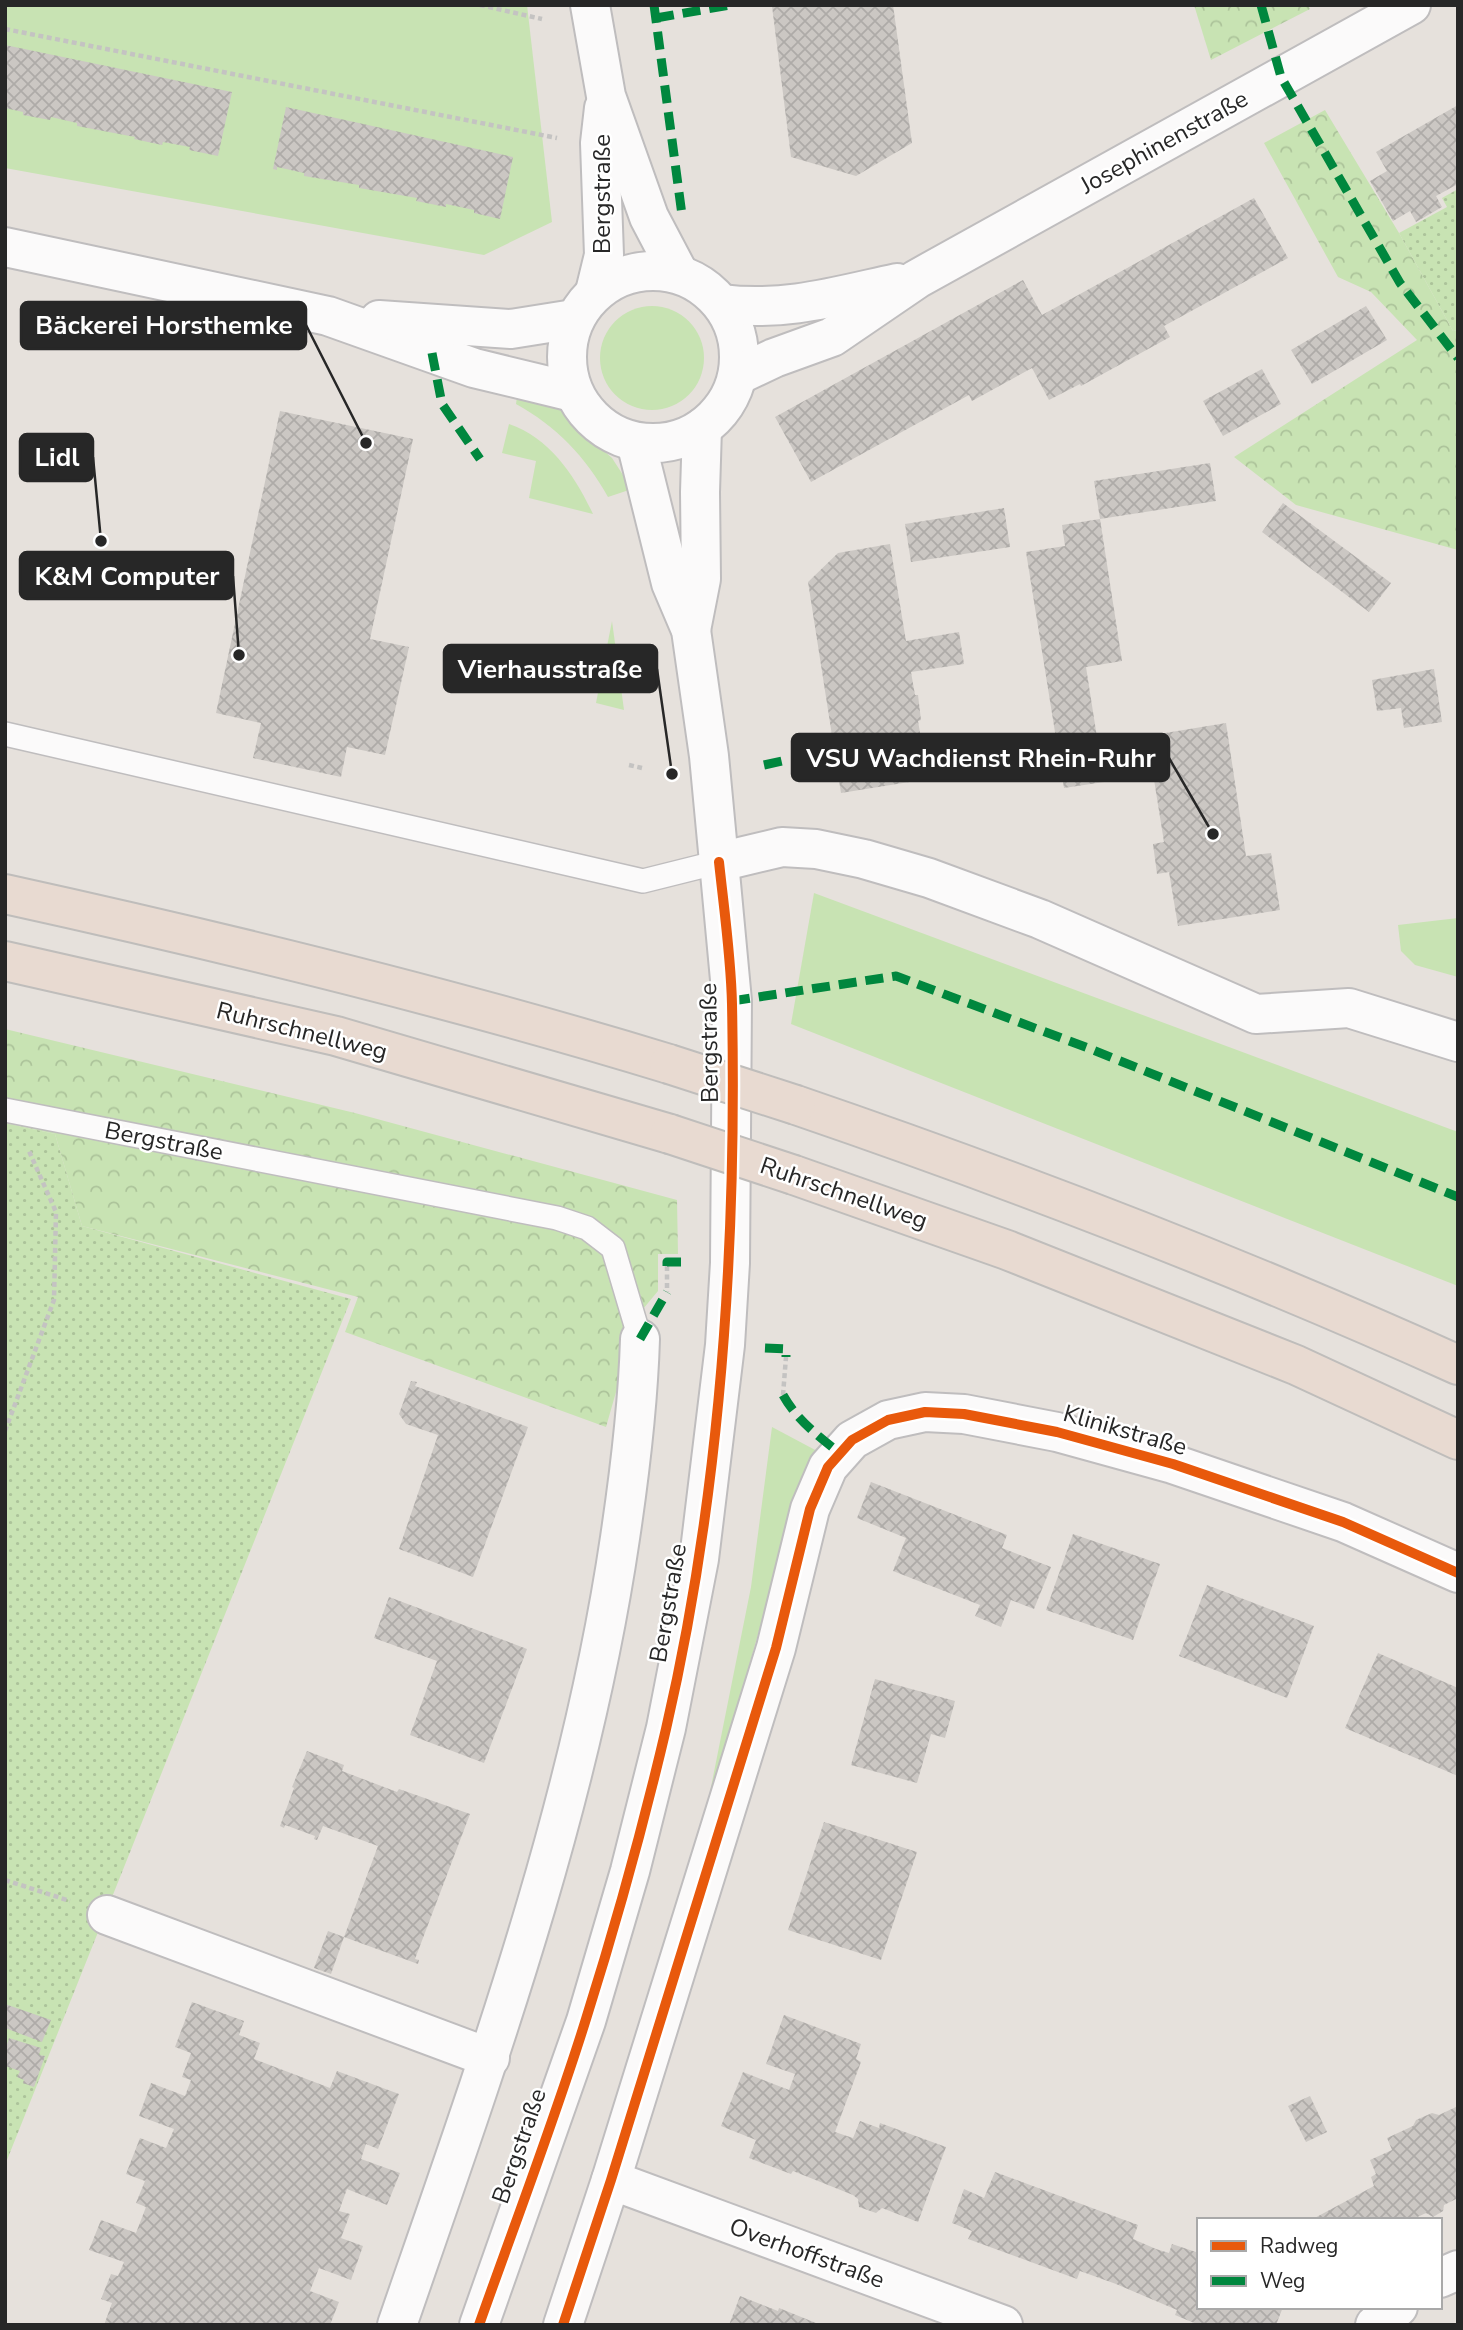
<svg xmlns="http://www.w3.org/2000/svg" width="1463" height="2330" font-family="'Nunito Sans',sans-serif">
<style>
.grass{fill:#c8e3b3}
.park{fill:url(#park-crowns)}
.garden{fill:url(#garden-dots)}
.building{fill:url(#building-cross-hatch)}
.lines{fill:none;stroke-linecap:round;stroke-linejoin:round}
.lane-casing{stroke:#bfbdbe;stroke-width:26}
.street-casing{stroke:#bfbdbe;stroke-width:42}
.secondary-casing{stroke:#bfbdbe;stroke-width:42}
.highway-casing{stroke:#bfbdbb;stroke-width:42}
.path{stroke:#c4c3c2;stroke-width:4.5;stroke-dasharray:5 3.5;stroke-linecap:butt}
.lane{stroke:#fbfafa;stroke-width:23}
.street{stroke:#fbfafa;stroke-width:38}
.secondary{stroke:#fbfafa;stroke-width:38}
.highway{stroke:#e8dad1;stroke-width:38}
.highway-bridge-casing{stroke:#bfbdbb;stroke-width:42;stroke-linecap:butt}
.highway-bridge{stroke:#e8dad1;stroke-width:38}
.quiet{stroke:#00873e;stroke-width:9;stroke-dasharray:18 9;stroke-linecap:butt}
.cycleway-casing{stroke:#fff;stroke-width:15}
.cycleway{stroke:#e8590c;stroke-width:10}
.labels{text-anchor:middle;dominant-baseline:central;stroke-width:5;stroke-linejoin:round;paint-order:stroke}
.street-label{font-size:24px;fill:#272727;stroke:#fff}
.leader{fill:none;stroke:#272727;stroke-width:2.5}
.callout-dot{fill:#272727;stroke:#fff;stroke-width:2.5}
.callout{fill:#272727;stroke:#272727;stroke-width:2.5}
.callout-label{font-size:26px;text-anchor:middle;font-weight:bold;fill:#fff}
</style>
<defs>
<pattern id="park-crowns" width="20" height="18" patternUnits="userSpaceOnUse" patternTransform="scale(1.75)"><rect width="20" height="18" fill="#c8e3b3"/><path d="M2 6a3 3 0 1 1 6 0M12 15a3 3 0 1 1 6 0" fill="none" stroke="#acc39a"/></pattern>
<pattern id="garden-dots" width="8" height="8" patternUnits="userSpaceOnUse" patternTransform="scale(1.75)"><rect width="8" height="8" fill="#c8e3b3"/><path d="M2 2h.1M6 6h.1" fill="none" stroke="#acc39a" stroke-width="1.8" stroke-linecap="round"/></pattern>
<pattern id="building-cross-hatch" width="8" height="8" patternUnits="userSpaceOnUse" patternTransform="scale(1.75)"><rect width="8" height="8" fill="#cbc7c3"/><path d="M0 0l8 8M0 8l8-8" fill="none" stroke="#aeaba8"/></pattern>
</defs>
<rect width="100%" height="100%" fill="#e6e1dc"/>
<!-- grass -->
<g class="grass">
<path d="M5,5H527L552,222L484,255L5,168Z"/>
<circle cx="652" cy="358" r="52"/>
<path d="M518,390L555,403L579,429L612,458L632,489L608,497C586,457 556,426 516,404Z"/>
<path d="M509,424C550,438 575,476 593,514L529,498L536,461L502,453Z"/>
<path d="M612,621L624,710L596,703Z"/>
<path d="M814,893L1458,1132V1286L791,1024Z"/>
<path d="M1458,918V977L1415,965L1401,951L1398,925Z"/>
<path d="M772,1427L819,1452L787,1532L713,1793L710,1792L751,1587Z"/>
</g>
<!-- park -->
<g class="park">
<path d="M1194,5H1308L1310,9L1211,60Z"/>
<path d="M1325,110L1399,233L1453,331L1458,330V550L1296,505L1234,457L1417,340L1371,292L1338,277L1264,143Z"/>
<path d="M5,1029L355,1113L677,1200L678,1254H658V1291L638,1315L606,1427L345,1332L358,1297L82,1226L55,1134L5,1123Z"/>
</g>
<!-- garden -->
<g class="garden">
<path d="M1458,189V330L1453,331L1399,233L1447,207L1442,198Z"/>
<path d="M5,1123L55,1134L82,1226L351,1299L5,2165Z"/>
</g>
<!-- building -->
<g class="building">
<path d="M783,5H893L912,143L856,176L791,157L772,6Z"/>
<path d="M5,45L232,92L218,156L189,150L190,147L163,142L162,145L134,139L135,137L77,126V123L51,117L50,120L23,115V112L5,108Z"/>
<path d="M1458,105V184L1436,196L1442,207L1416,222L1410,211L1393,221L1370,181L1387,171L1376,152Z"/>
<path d="M286,107L513,157L500,219L474,213V210L446,204V207L416,201L417,198L359,188V185L304,176V173L277,167V170L273,169Z"/>
<path d="M1254,198L1288,258L1164,326L1170,337L1081,386L1080,384L1049,400L1032,368L972,401L969,395L811,482L775,417L1023,280L1042,315Z"/>
<path d="M1366,306L1387,340L1312,384L1291,350Z"/>
<path d="M1262,369L1281,404L1223,436L1203,401Z"/>
<path d="M280,411L413,439L370,639L409,647L385,755L347,747L341,777L253,758L261,723L216,713Z"/>
<path d="M1210,463L1216,501L1100,519L1122,661L1086,667L1104,782L1064,788L1026,552L1065,546L1062,525L1100,519L1094,481Z"/>
<path d="M1283,503L1391,583L1369,612L1262,532Z"/>
<path d="M1004,508L1010,547L911,562L905,524Z"/>
<path d="M890,544L906,641L959,632L964,664L911,672L915,695H918L921,720L918,721L928,779L841,793L808,582L838,553Z"/>
<path d="M1434,669L1442,722L1404,728L1401,708L1377,711L1372,680Z"/>
<path d="M1226,723L1246,856L1271,853L1280,910L1178,926L1169,872L1157,874L1153,844L1164,842L1147,736Z"/>
<path d="M411,1381L417,1382L415,1386L528,1427L473,1577L399,1549L438,1435L406,1424L399,1414Z"/>
<path d="M871,1482L1007,1535L1002,1548L1051,1567L1034,1609L1011,1600L1001,1627L975,1616L980,1605L893,1571L906,1538L857,1518Z"/>
<path d="M1073,1534L1160,1564L1133,1640L1046,1610Z"/>
<path d="M1207,1585L1314,1626L1287,1698L1179,1656Z"/>
<path d="M389,1597L527,1649L484,1763L410,1735L437,1661L374,1638Z"/>
<path d="M1378,1653L1458,1688V1776L1345,1728Z"/>
<path d="M875,1679L955,1701L945,1738L931,1734L917,1783L851,1765Z"/>
<path d="M307,1751L344,1765L342,1771L397,1792L399,1789L470,1814L415,1959L419,1960L418,1964L344,1937L378,1846L323,1826L317,1840L314,1839L315,1836L285,1825L284,1828L280,1826L294,1788L292,1787Z"/>
<path d="M824,1822L917,1852L881,1960L788,1930Z"/>
<path d="M328,1931L344,1937L331,1974L314,1968Z"/>
<path d="M192,2002L244,2021L239,2035L260,2043L254,2059L330,2088L337,2071L399,2094L378,2149L366,2144L361,2159L400,2173L387,2205L347,2189L339,2211L350,2214L341,2238L363,2246L351,2280L319,2268L310,2291L339,2302L330,2325H104L112,2303L101,2299L111,2274L118,2276L124,2262L89,2250L101,2220L136,2233L146,2207L136,2203L145,2181L126,2174L140,2138L166,2148L174,2129L139,2116L151,2083L185,2096L191,2080L182,2077L191,2053L175,2047Z"/>
<path d="M5,2004L51,2020L42,2042L5,2028Z"/>
<path d="M784,2015L861,2044L856,2059L861,2062L835,2132L853,2138L860,2121L879,2128L880,2123L946,2147L918,2222L882,2208L876,2213L859,2207L858,2199L853,2195L793,2171L791,2174L749,2158L756,2140L721,2126L743,2072L789,2090L795,2074L766,2064Z"/>
<path d="M9,2038L41,2048L39,2055L45,2056L34,2087L23,2083L24,2080L17,2077L20,2071L5,2066V2050Z"/>
<path d="M1310,2096L1327,2132L1306,2142L1288,2106Z"/>
<path d="M1458,2106V2198L1444,2205L1443,2211L1433,2217L1426,2213L1411,2220H1311L1374,2186L1371,2177L1376,2174L1370,2160L1392,2150L1387,2138L1413,2126L1416,2120L1432,2113L1439,2115Z"/>
<path d="M995,2172L1138,2225L1133,2239L1156,2249L1169,2253L1172,2244L1199,2253V2307H1283L1276,2325H1199L1175,2315L1177,2310L1116,2284L1080,2271L1077,2279L968,2239L972,2231L952,2223L964,2189L984,2198Z"/>
<path d="M740,2296L778,2311L779,2308L821,2325H729Z"/>
</g>
<g class="lines">
<!-- lane casing -->
<g class="lane-casing">
<g id="lane">
<path d="M5,734L643,881L719,862"/>
<path d="M5,1110L557,1218L587,1228L613,1248L640,1339"/>
</g>
</g>
<!-- street casing -->
<g class="street-casing">
<g id="street">
<path d="M590,5L606,96L649,217L679,274"/>
<path d="M595,292L604,255L600,143L604,108"/>
<path d="M719,862L782,847L816,849L864,859L929,878L1040,919L1256,1014L1349,1008L1458,1042"/>
<path d="M107,1915L490,2058"/>
<path d="M611,2180L1003,2325"/>
<path d="M1440,2278L1458,2270"/>
<path d="M397,2325C486,2067 580,1809 620,1538C630,1471 638,1406 640,1339"/>
<path d="M563,2325L611,2180L776,1648L810,1509L828,1467L852,1440L888,1420L925,1412L964,1414L1057,1432L1173,1464L1343,1522L1458,1573"/>
<path d="M1375,2325L1398,2307"/>
</g>
</g>
<!-- secondary casing -->
<g class="secondary-casing">
<g id="secondary">
<path d="M5,247L328,316L474,368L573,392"/>
<circle cx="653" cy="357" r="86"/>
<path d="M722,304C785,312 837,296 897,283"/>
<path d="M379,320L511,329L574,319"/>
<path d="M738,375L774,358L832,337L917,279L1411,5"/>
<path d="M691,630L701,579L700,492L702,428"/>
<path d="M479,2325L586,2021L630,1871L666,1728L699,1559L725,1345L730,1263L732,1001L719,862L709,756L691,630L671,583L636,442"/>
</g>
</g>
<!-- highway casing -->
<g class="highway-casing">
<g id="highway">
<path d="M5,894C228,943 450,997 669,1064"/>
<path d="M5,961L336,1036L670,1134"/>
<path d="M796,1105C1021,1182 1241,1267 1458,1365"/>
<path d="M794,1175L1007,1250L1296,1365L1458,1440"/>
</g>
</g>
<!-- path -->
<g class="path">
<path d="M480,5L542,19"/>
<path d="M5,29L557,138"/>
<path d="M629,765L642,768"/>
<path d="M667,1266V1292"/>
<path d="M783,1395L786,1357"/>
<path d="M5,1431L54,1300L56,1212L29,1151"/>
<path d="M5,1880L70,1901"/>
</g>
<!-- lane -->
<use href="#lane" class="lane"/>
<!-- street -->
<use href="#street" class="street"/>
<!-- secondary -->
<use href="#secondary" class="secondary"/>
<!-- highway -->
<use href="#highway" class="highway"/>
<!-- highway-bridge casing -->
<g class="highway-bridge-casing">
<g id="highway-bridge">
<path d="M669,1064L796,1105"/>
<path d="M670,1134L794,1175"/>
</g>
</g>
<!-- highway-bridge -->
<use href="#highway-bridge" class="highway-bridge"/>
<!-- quiet -->
<g class="quiet">
<path d="M654,5L682,215"/>
<path d="M1261,5L1281,77L1400,283L1458,358"/>
<path d="M656,18L730,5"/>
<path d="M432,353L442,404L480,459"/>
<path d="M764,765L782,761"/>
<path d="M732,1001L896,976L1088,1048L1458,1197"/>
<path d="M667,1266V1262H686"/>
<path d="M640,1339L667,1292"/>
<path d="M765,1348L786,1349V1357"/>
<path d="M783,1395C797,1420 818,1436 841,1454"/>
</g>
<!-- cycleway casing -->
<g class="cycleway-casing">
<g id="cycleway">
<path d="M479,2325C515,2223 554,2122 586,2019C616,1924 643,1827 666,1729C721,1492 737,1247 732,1004C731,957 724,909 719,862"/>
<path d="M563,2325L611,2180L776,1648L810,1509L828,1467L852,1440L888,1420L925,1412L964,1414L1057,1432L1173,1464L1343,1522L1458,1573"/>
</g>
</g>
<!-- cycleway -->
<use href="#cycleway" class="cycleway"/>
</g>
<g class="labels">
<!-- street labels -->
<g class="street-label">
<text transform="translate(1164 142) rotate(-29)">Josephinenstraße</text>
<text transform="translate(602 194) rotate(-90)">Bergstraße</text>
<text transform="translate(302 1031) rotate(14)">Ruhrschnellweg</text>
<text transform="translate(709 1043) rotate(-91)">Bergstraße</text>
<text transform="translate(164 1141) rotate(11)">Bergstraße</text>
<text transform="translate(844 1193) rotate(19)">Ruhrschnellweg</text>
<text transform="translate(1125 1430) rotate(16)">Klinikstraße</text>
<text transform="translate(668 1603) rotate(-80)">Bergstraße</text>
<text transform="translate(519 2146) rotate(-71)">Bergstraße</text>
<text transform="translate(807 2253) rotate(20)">Overhoffstraße</text>
</g>
</g>
<!-- callouts -->
<path class="leader" d="M366 443L306 325M101 541L93 457M239 655L233 576M672 774L657 669M1213 834L1169 758"/>
<g class="callout-dot">
<circle cx="366" cy="443" r="7"/>
<circle cx="101" cy="541" r="7"/>
<circle cx="239" cy="655" r="7"/>
<circle cx="672" cy="774" r="7"/>
<circle cx="1213" cy="834" r="7"/>
</g>
<g class="callout">
<rect x="21" y="302" width="285" height="47" rx="7"/>
<rect x="20" y="434" width="73" height="47" rx="7"/>
<rect x="20" y="552" width="213" height="47" rx="7"/>
<rect x="444" y="645" width="213" height="47" rx="7"/>
<rect x="792" y="734" width="377" height="47" rx="7"/>
</g>
<g class="callout-label">
<text x="164" y="334">Bäckerei Horsthemke</text>
<text x="57" y="466">Lidl</text>
<text x="127" y="585">K&amp;M Computer</text>
<text x="550" y="678">Vierhausstraße</text>
<text x="981" y="767">VSU Wachdienst Rhein-Ruhr</text>
</g>
<!-- border -->
<rect width="1463" height="2330" fill="none" stroke="#272727" stroke-width="14"/>
<!-- legend -->
<rect x="1197" y="2218" width="245" height="91" fill="#ffffff" stroke="#a9a9a9" stroke-width="2"/>
<rect x="1211" y="2241" width="35" height="10" fill="#e8590c" stroke="#a9a9a9" stroke-width="2"/>
<text x="1260" y="2253" font-size="21" fill="#272727">Radweg</text>
<rect x="1211" y="2276" width="35" height="10" fill="#00873e" stroke="#a9a9a9" stroke-width="2"/>
<text x="1260" y="2288" font-size="21" fill="#272727">Weg</text>
</svg>
